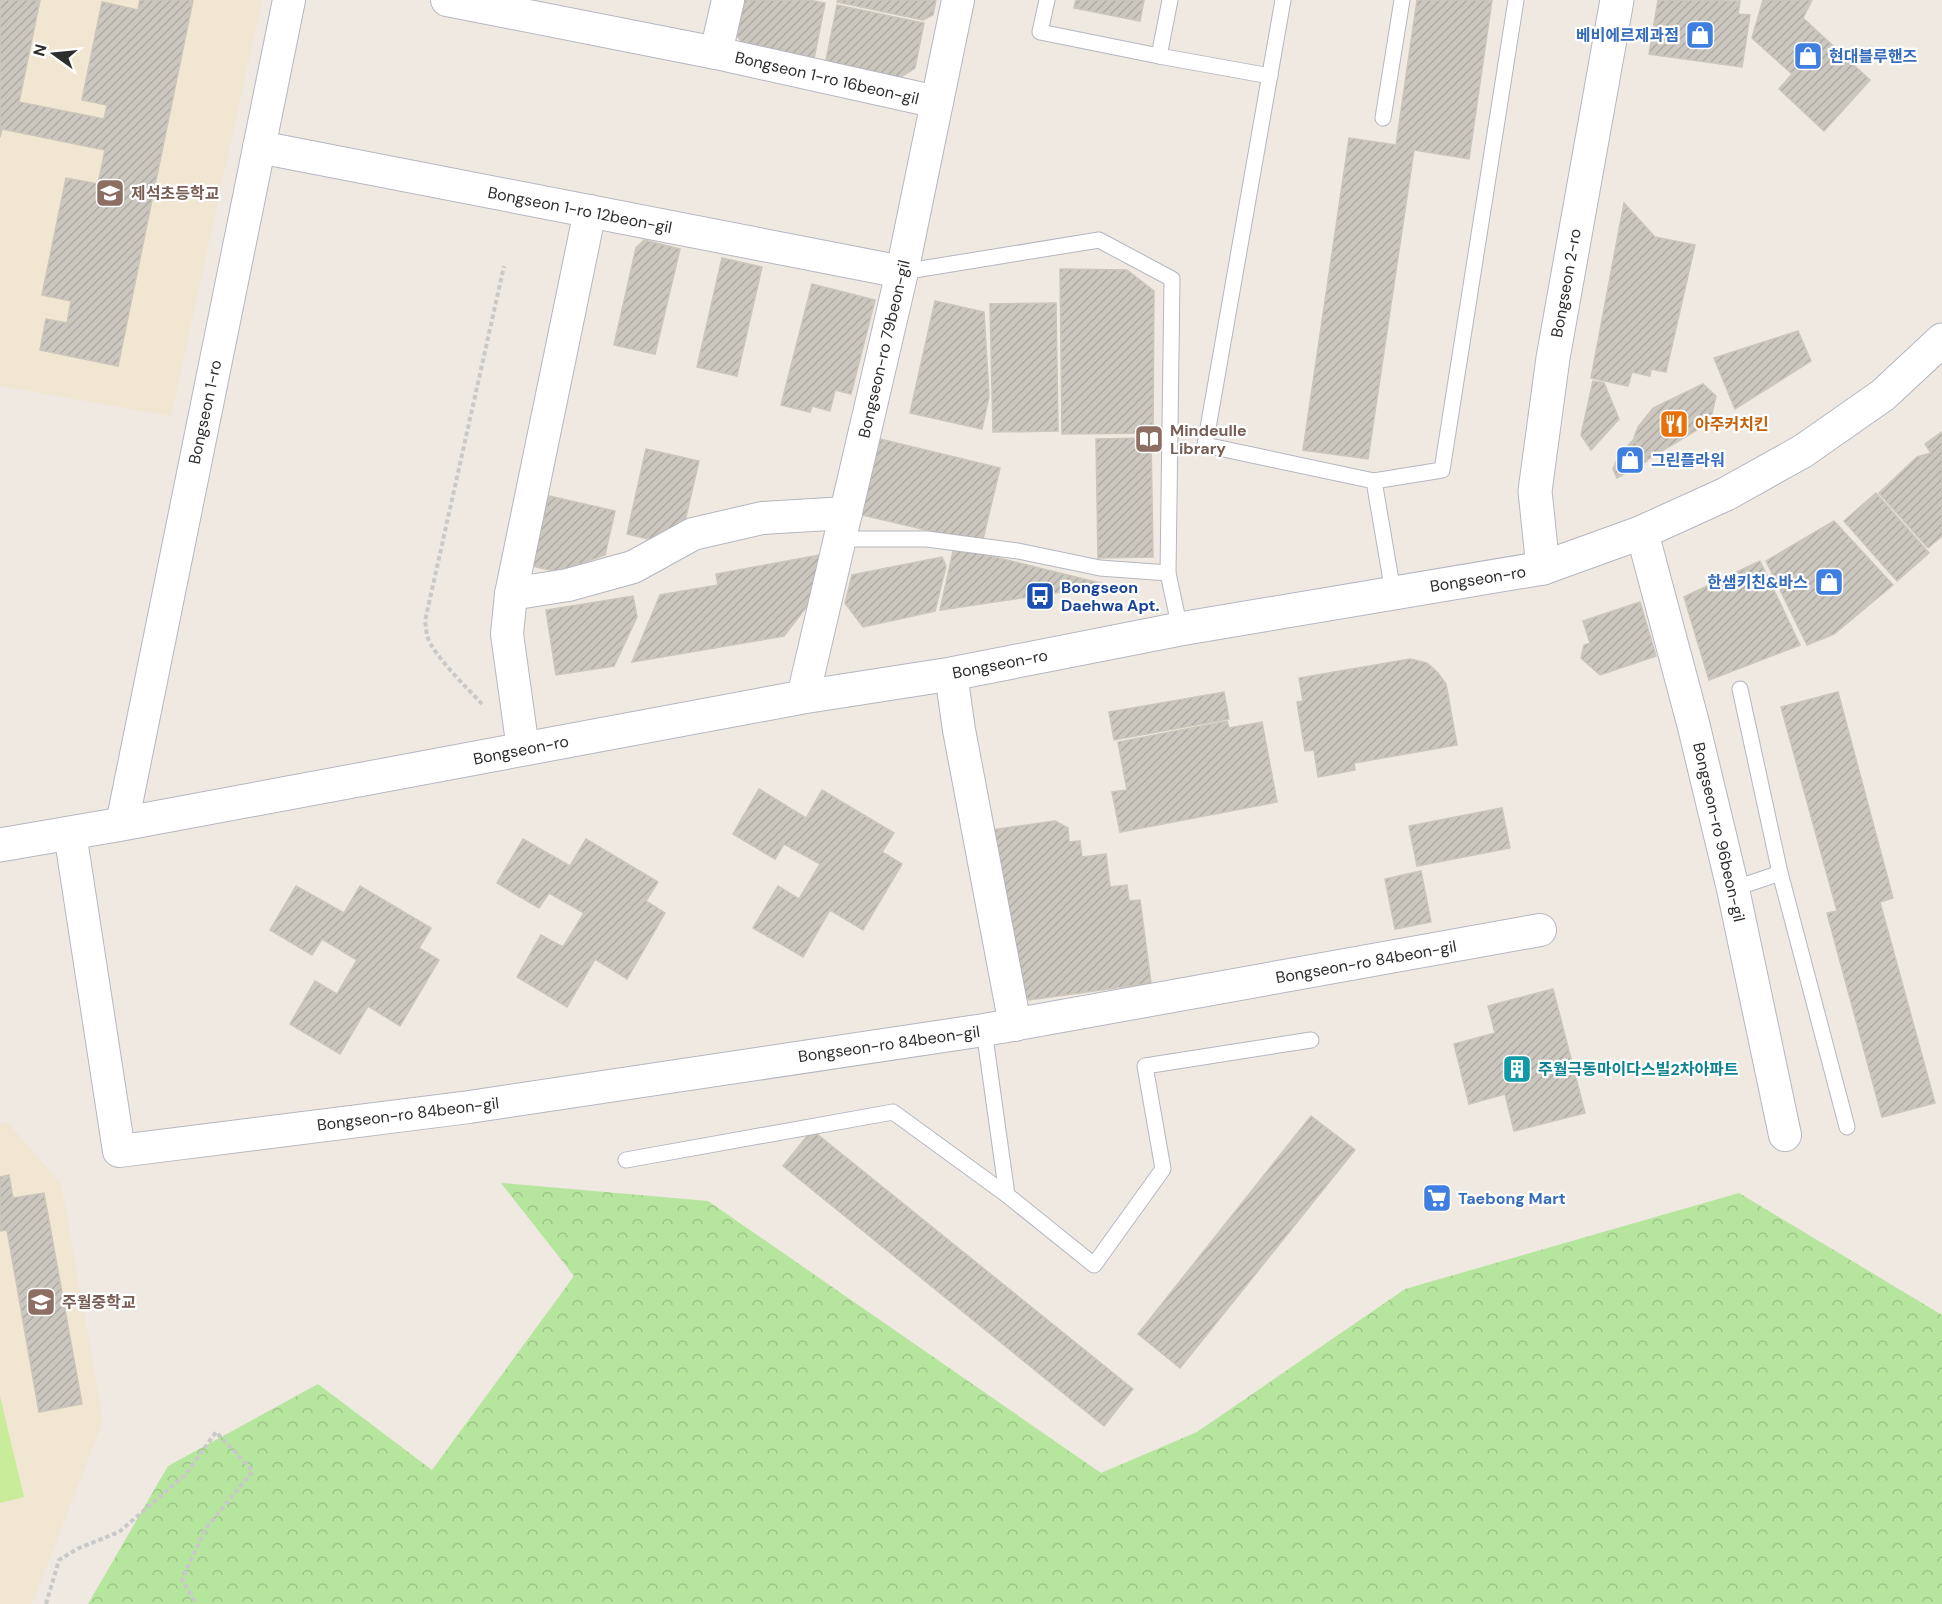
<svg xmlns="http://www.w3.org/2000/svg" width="1942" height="1604" font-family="'DM Sans','Noto Sans KR',sans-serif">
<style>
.education{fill:#f0e6d1}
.forest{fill:url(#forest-crowns)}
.pitch{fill:#c9ec9a}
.building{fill:url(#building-hatch);stroke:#cbc5ba;stroke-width:1.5}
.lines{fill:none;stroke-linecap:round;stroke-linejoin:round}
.service-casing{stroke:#b4b7c1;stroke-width:17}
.minor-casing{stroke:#b4b7c1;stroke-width:34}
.tertiary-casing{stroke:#b4b7c1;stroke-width:35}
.secondary-casing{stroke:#b4b7c1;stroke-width:35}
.path{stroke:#c9c9c9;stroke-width:4;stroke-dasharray:4.5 3;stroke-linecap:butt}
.service{stroke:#fff;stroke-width:15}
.minor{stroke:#fff;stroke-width:32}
.tertiary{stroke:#fff;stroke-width:33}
.secondary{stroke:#fff;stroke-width:33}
.labels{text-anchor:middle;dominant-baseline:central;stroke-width:4.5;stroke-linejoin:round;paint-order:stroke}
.shop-label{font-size:16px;font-weight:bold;fill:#366cbe;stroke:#fff;text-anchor:start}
.street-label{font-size:16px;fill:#2e2e2e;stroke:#fff}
.education-label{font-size:16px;font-weight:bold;fill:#785e54;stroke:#fff;text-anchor:start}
.food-label{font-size:16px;font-weight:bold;fill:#c56008;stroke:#fff;text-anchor:start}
.transit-label{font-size:16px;font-weight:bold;fill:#164399;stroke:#fff;text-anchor:start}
.culture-label{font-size:16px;font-weight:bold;fill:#0d838f;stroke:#fff;text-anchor:start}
</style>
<defs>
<pattern id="forest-crowns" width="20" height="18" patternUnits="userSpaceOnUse" patternTransform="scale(1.5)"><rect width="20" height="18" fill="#b6e59e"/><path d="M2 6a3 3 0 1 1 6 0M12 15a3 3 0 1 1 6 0" fill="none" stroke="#9dc588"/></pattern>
<pattern id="building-hatch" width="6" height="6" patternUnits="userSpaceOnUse" patternTransform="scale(1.5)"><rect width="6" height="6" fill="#cbc7bf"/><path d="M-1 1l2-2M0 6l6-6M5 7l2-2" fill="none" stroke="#afaba4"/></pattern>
</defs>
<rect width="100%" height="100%" fill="#efe9e1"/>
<!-- education -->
<g class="education">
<path d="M0,0H262L171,416L0,386Z"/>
<path d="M7,1122L61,1184L103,1421L32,1604H0V1124Z"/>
</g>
<!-- forest -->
<path class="forest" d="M501,1183L708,1201L1101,1473L1197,1432L1405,1289L1739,1193L1942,1315V1604H88L168,1466L318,1384L432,1470L574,1276Z"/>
<!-- pitch -->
<path class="pitch" d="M0,1396L24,1497L0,1503Z"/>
<!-- building -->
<g class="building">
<path d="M0,0H40L19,102L104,119L107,105L82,100L102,2L138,10L140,0H193L118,366L40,350L46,319L67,323L71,301L42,295L66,178L98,184L105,150L2,129L0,137Z"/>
<path d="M739,0H808L825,3L813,64L749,52L733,30Z"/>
<path d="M838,0H936L933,15L923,20L837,2Z"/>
<path d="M1076,0H1144L1140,21L1074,8Z"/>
<path d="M1417,0H1492L1469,159L1414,150L1368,459L1303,450L1349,138L1396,145Z"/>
<path d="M1658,0L1740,1L1738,14L1750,15L1742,67L1649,54Z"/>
<path d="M1763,0H1812L1803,18L1870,80L1824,131L1779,89L1792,74L1752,38Z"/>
<path d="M837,5L924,23L915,68L890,84L824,70Z"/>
<path d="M1624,203L1655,237L1695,245L1666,372L1651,369L1650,376L1632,372L1628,386L1591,378Z"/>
<path d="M644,240L680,249L655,354L614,345L636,248Z"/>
<path d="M722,258L762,267L737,376L697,367Z"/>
<path d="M1060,269L1127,270L1154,291L1153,433L1062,434Z"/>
<path d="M812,284L875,300L851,394L835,390L830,411L812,406L810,412L781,405Z"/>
<path d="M935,301L984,312L989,396L982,429L910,413Z"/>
<path d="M1056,303L1058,431L993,432L990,304Z"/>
<path d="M1798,331L1811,361L1735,409L1714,358Z"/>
<path d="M1593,381L1604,383L1619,419L1591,450L1581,435Z"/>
<path d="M1703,384L1716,396L1710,422L1647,460L1634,438L1638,427L1653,408Z"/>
<path d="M1942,432V536L1928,548L1879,493L1917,457L1931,453L1925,444Z"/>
<path d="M1151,438L1153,557L1098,558L1096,439Z"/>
<path d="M880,439L1000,468L982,543L862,515Z"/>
<path d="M1634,439L1647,461L1617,478L1613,469L1618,457Z"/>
<path d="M646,449L699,461L685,521L652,540L627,534Z"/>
<path d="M1876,493L1929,553L1897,581L1844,521Z"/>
<path d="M549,496L615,511L605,555L558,572L532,566Z"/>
<path d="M1834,521L1893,585L1834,634L1807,645L1766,561Z"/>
<path d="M954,547L1108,585L940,610Z"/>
<path d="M820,555L808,605L784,636L632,662L660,595L718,585L716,574Z"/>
<path d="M942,557L946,566L935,611L863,627L845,603L852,575Z"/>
<path d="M1760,561L1800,645L1709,680L1684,597Z"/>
<path d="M633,596L637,617L614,666L556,675L546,610Z"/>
<path d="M1640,602L1656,656L1600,675L1581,658L1584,645L1590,643L1583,621Z"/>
<path d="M1410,659L1427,663L1438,673L1446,684L1457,745L1354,763L1355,770L1318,777L1314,750L1305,751L1297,702L1303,701L1299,678Z"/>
<path d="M1224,692L1229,719L1114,740L1109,712Z"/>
<path d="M1838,692L1893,898L1880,902L1935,1103L1882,1117L1827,913L1837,911L1781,707Z"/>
<path d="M1227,721L1229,728L1262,722L1277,802L1120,832L1112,792L1127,790L1118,742Z"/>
<path d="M759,789L806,818L822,790L894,833L882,852L902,864L863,930L830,910L803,957L753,928L778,886L799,899L820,864L784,844L775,859L733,834Z"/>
<path d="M1502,808L1510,848L1417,866L1409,826Z"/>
<path d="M1055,821L1068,828L1069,842L1080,841L1082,857L1106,854L1110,887L1127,885L1129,901L1140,900L1151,983L1029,1000L1015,984L992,830Z"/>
<path d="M523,839L570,866L586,839L658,882L646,901L665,913L627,979L595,959L567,1007L517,977L541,935L563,947L584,913L549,893L539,908L497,883Z"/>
<path d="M1421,871L1431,922L1395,929L1385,879Z"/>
<path d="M296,886L344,913L360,886L431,928L419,948L439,960L400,1026L368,1006L340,1054L290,1024L315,981L337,994L357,960L322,939L312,955L270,930Z"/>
<path d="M1553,989L1585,1113L1514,1131L1505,1094L1469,1104L1454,1044L1495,1033L1488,1006Z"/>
<path d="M1311,1116L1355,1150L1180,1368L1138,1334Z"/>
<path d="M812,1130L1133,1389L1104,1426L783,1166Z"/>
<path d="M9,1175L13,1198L44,1193L82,1404L39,1412L7,1230L0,1231V1177Z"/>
</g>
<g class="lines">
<!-- service casing -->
<g class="service-casing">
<g id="service">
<path d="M1047,0L1040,32L1159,56"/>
<path d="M1170,0L1159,56L1270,76"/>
<path d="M1283,0L1205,445L1374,481L1393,592"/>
<path d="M1383,118L1402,0"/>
<path d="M902,272L1099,240L1172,279L1168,573L1180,629"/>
<path d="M1374,481L1442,470L1516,0"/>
<path d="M841,539H927L1018,551L1100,568L1168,573"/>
<path d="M1740,689L1780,873L1847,1127"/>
<path d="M1733,889L1780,873"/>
<path d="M984,1030L1007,1195L1094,1265L1163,1169L1145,1066L1311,1040"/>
<path d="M626,1160L893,1112L1007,1195"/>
</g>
</g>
<!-- minor casing -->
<g class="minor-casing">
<g id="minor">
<path d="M447,0L716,53L937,102"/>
<path d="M716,53L728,0"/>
<path d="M259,147L902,272"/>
<path d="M1642,532L1693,723L1733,889L1785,1135"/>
<path d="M511,594L568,585L633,567L693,534L762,518L846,513"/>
<path d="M951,674L959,730L1015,1025"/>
<path d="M803,697L902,272L958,0"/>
<path d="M523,749L507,634L511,594L590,211"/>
<path d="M122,824L289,0"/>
<path d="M70,833L119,1151L469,1107L984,1030L1540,930"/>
</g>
</g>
<!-- tertiary casing -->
<g class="tertiary-casing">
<path id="tertiary" d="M1543,568L1535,491L1553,358L1617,0"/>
</g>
<!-- secondary casing -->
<g class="secondary-casing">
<path id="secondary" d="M0,845L122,824L803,697L951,674L1180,629L1543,568L1640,533L1726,494L1803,451L1883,395L1942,340"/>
</g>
<!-- path -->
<g class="path">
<path d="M482,704C468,689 433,655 427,636C426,631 426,625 425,621L504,266"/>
<path d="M46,1604L59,1560L79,1548L119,1532L186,1474L216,1432L253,1471L206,1528L182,1579L196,1604"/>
</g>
<!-- service -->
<use href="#service" class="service"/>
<!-- minor -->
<use href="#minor" class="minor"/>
<!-- tertiary -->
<use href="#tertiary" class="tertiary"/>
<!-- secondary -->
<use href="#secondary" class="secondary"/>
</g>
<!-- icons -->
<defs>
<g id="shop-square" transform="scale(1.5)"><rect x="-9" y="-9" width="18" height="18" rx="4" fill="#3f7fe0" stroke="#fff"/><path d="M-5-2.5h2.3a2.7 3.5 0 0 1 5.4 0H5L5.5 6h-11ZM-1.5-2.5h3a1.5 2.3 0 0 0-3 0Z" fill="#fff"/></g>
<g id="school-square" transform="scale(1.5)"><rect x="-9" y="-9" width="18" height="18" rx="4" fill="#8d6e63" stroke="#fff"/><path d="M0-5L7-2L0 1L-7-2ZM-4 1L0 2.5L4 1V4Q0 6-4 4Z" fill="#fff"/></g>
<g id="restaurant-square" transform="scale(1.5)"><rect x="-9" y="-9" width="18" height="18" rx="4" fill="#e8710a" stroke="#fff"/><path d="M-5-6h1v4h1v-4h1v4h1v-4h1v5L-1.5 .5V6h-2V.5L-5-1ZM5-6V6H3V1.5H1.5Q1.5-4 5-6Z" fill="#fff"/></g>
<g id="library-square" transform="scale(1.5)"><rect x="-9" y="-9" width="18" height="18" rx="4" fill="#8d6e63" stroke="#fff"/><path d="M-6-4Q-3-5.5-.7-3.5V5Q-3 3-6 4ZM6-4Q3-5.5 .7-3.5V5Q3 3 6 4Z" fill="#fff"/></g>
<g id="bus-square" transform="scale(1.5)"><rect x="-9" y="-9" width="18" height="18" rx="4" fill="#1a4fb4" stroke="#fff"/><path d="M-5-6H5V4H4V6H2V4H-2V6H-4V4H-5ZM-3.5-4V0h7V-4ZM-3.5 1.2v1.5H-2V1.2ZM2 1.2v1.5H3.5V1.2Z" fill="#fff"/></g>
<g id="building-square" transform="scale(1.5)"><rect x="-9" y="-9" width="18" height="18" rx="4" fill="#0f9aa8" stroke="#fff"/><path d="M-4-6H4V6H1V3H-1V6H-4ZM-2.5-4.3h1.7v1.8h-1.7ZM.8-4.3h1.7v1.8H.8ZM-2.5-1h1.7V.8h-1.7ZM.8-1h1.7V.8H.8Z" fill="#fff"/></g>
<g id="supermarket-square" transform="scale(1.5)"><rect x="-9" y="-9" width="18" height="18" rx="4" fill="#3f7fe0" stroke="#fff"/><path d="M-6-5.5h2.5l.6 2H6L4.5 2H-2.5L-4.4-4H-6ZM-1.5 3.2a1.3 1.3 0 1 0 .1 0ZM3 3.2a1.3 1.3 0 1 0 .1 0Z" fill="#fff"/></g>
</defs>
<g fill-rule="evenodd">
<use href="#shop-square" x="1700" y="35"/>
<use href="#shop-square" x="1808" y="56"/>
<use href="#school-square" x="110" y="193"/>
<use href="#restaurant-square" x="1674" y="424"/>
<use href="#library-square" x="1149" y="439"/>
<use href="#shop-square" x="1630" y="460"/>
<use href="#shop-square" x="1829" y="582"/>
<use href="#bus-square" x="1040" y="596"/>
<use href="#building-square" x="1517" y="1069"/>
<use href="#supermarket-square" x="1437" y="1198"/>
<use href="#school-square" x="41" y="1302"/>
</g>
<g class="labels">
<!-- shop labels -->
<g class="shop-label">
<text x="1679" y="35" text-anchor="end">베비에르제과점</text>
<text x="1829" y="56">현대블루핸즈</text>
<text x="1651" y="460">그린플라워</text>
<text x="1808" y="582" text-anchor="end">한샘키친&amp;바스</text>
<text x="1458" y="1198">Taebong Mart</text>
</g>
<!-- street labels -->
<g class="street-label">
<text transform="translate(827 78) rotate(13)">Bongseon 1-ro 16beon-gil</text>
<text transform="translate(580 210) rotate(11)">Bongseon 1-ro 12beon-gil</text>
<text transform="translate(1566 283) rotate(-80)">Bongseon 2-ro</text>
<text transform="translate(884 349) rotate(-77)">Bongseon-ro 79beon-gil</text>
<text transform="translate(205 412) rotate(-78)">Bongseon 1-ro</text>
<text transform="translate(1478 579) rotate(-9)">Bongseon-ro</text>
<text transform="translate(1000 664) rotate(-11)">Bongseon-ro</text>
<text transform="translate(521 750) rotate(-11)">Bongseon-ro</text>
<text transform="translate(1719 832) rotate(77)">Bongseon-ro 96beon-gil</text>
<text transform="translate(1366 962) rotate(-10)">Bongseon-ro 84beon-gil</text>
<text transform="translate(889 1044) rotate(-8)">Bongseon-ro 84beon-gil</text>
<text transform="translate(408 1114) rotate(-7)">Bongseon-ro 84beon-gil</text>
</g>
<!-- education labels -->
<g class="education-label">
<text x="131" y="193">제석초등학교</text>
<text x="1170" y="430">Mindeulle<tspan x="1170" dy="18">Library</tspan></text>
<text x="62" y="1302">주월중학교</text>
</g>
<!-- food labels -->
<g class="food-label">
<text x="1695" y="424">아주커치킨</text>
</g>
<!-- transit labels -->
<g class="transit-label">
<text x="1061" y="587">Bongseon<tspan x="1061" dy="18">Daehwa Apt.</tspan></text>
</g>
<!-- culture labels -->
<g class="culture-label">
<text x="1538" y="1069">주월극동마이다스빌2차아파트</text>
</g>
</g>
<!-- north arrow -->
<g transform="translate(54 54) rotate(285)" stroke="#ffffff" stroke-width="4.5" paint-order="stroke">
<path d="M0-4.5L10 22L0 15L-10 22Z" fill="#2e2e2e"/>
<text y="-9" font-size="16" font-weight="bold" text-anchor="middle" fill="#2e2e2e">N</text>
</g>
</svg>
